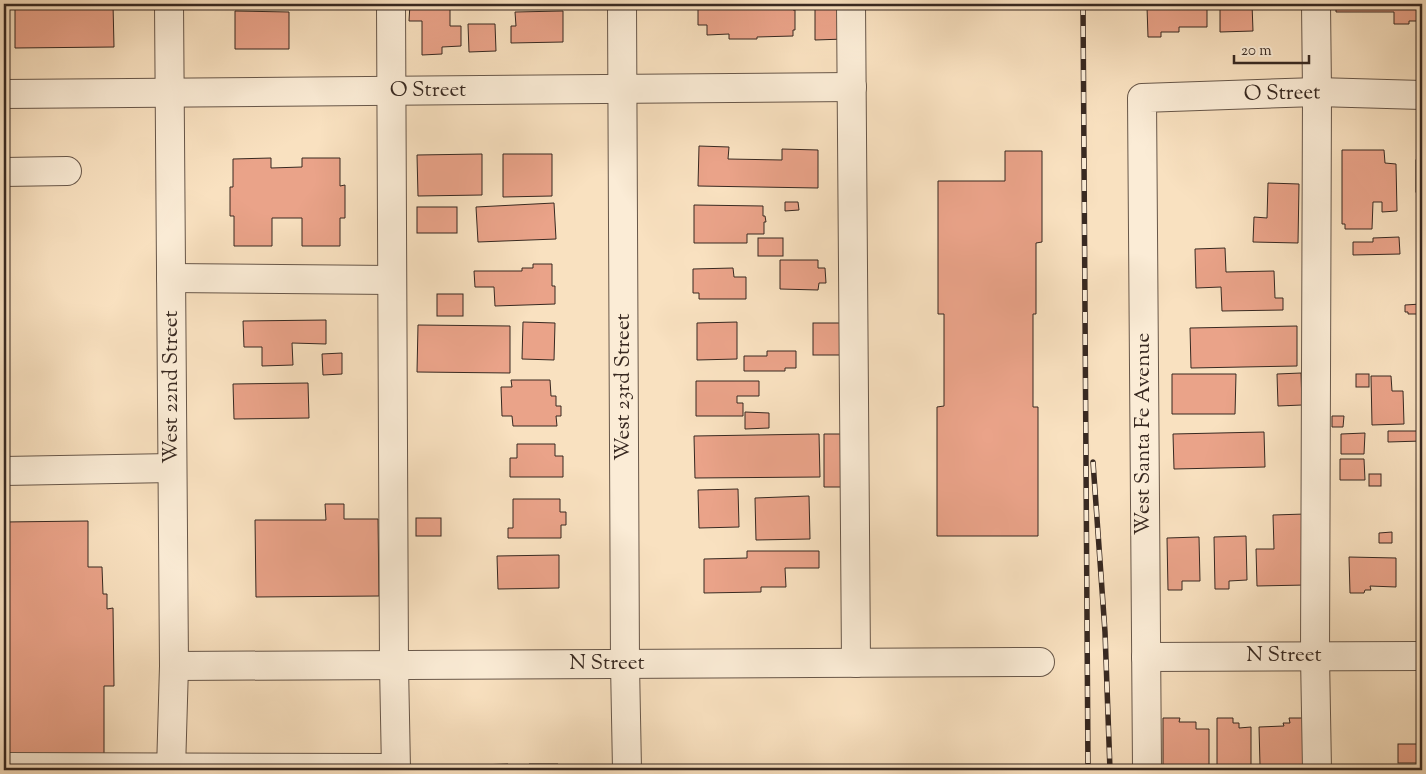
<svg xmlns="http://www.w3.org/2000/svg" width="1426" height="774" font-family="'Sorts Mill Goudy',serif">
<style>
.building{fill:#eaa389;stroke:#382921}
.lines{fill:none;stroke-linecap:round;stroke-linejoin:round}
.minor-casing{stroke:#685749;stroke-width:30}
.minor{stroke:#fbecd6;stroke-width:28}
.rail-casing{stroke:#382921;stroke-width:5.5}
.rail{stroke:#fbecd6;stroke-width:4;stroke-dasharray:11;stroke-linecap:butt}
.labels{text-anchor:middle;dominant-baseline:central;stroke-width:5;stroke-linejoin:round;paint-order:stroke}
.street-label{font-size:21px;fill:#382921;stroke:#fbecd6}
</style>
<rect width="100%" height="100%" fill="#f9e1c0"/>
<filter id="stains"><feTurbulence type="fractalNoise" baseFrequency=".004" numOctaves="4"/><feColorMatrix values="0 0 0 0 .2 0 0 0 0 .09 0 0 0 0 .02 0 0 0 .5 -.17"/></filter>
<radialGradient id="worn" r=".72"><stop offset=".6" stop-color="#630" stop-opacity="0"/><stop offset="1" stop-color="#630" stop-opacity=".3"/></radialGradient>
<!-- building -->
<g class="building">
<rect x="4" y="4" width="1" height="42"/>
<path d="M15,4H113L114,47L15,48Z"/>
<path d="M410,4H450V26H461V46L442,47V54L422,55V21H409Z"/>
<path d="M698,4L792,6L793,10H795V30H793V36L757,37V39H729V34L707,35V25H698Z"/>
<path d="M815,4H845V39L815,40Z"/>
<path d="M1165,4H1207V27H1179V32H1161V37H1148L1147,7L1164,6Z"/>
<path d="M1220,4H1252L1253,31L1220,32Z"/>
<path d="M1336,4H1422V21H1409V24H1394V12H1336Z"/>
<path d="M235,11L289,12V49H235Z"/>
<path d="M563,11V42L511,43V26H516L515,12Z"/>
<path d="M468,24H495L496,51L469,52Z"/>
<path d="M699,146L729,147L728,159L782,160V149L818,150V188L698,186Z"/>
<path d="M1342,150H1384L1385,163L1396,164L1397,211L1382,212V202H1373L1372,229H1345V224H1342Z"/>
<path d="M1005,151H1042V242L1036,243V314H1033V407H1038V536H937V407L944,406V314H938V181H1005Z"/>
<path d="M482,154V195L418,196L417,155Z"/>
<path d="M503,154H552V196L503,197Z"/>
<path d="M271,158V168L302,167V158H340V186L345,185V218H340V246H302V218H272V246H234V216H230V187H233V159Z"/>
<rect x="1416" y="160" width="6" height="32"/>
<path d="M1268,183L1299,184L1298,243L1253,242L1254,217L1267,218Z"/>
<path d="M785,202H798L799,210L785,211Z"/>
<path d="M554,203L556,239L478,242L476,207Z"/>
<path d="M1418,203H1422V248H1417Z"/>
<path d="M694,205L763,206V216H765L766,222H764V234H747V243H694Z"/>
<rect x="417" y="207" width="40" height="26"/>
<path d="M1399,237L1400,254L1353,255V242H1373V238Z"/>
<rect x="758" y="238" width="25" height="18"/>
<path d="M1225,248L1226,272L1274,271L1275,298H1283V310L1222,311L1221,287L1196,288L1195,249Z"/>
<path d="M780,260H818V268H825L826,283H819L818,290L780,289Z"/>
<path d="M533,264H552V286H555V304L495,306L494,287H475L474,271H522V268H533Z"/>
<path d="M733,268L734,277H746V299H699V293H693V269Z"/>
<rect x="437" y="294" width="26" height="22"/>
<path d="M1421,304V314H1408V312H1405V305Z"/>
<path d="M326,320V344L292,343L293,365L262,366V347H244L243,321Z"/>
<path d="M523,322L555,323L554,360L522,359Z"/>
<path d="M737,322V359L697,360V323Z"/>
<rect x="813" y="323" width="27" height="32"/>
<path d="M418,325L510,326V373L417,372Z"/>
<path d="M1297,326V366L1191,368L1190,328Z"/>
<path d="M767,351H796V368H785V371H744V356H767Z"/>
<path d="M342,353V374L323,375L322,354Z"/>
<path d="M1301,373L1302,405L1278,406L1277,374Z"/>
<path d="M1172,374H1236L1235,414H1172Z"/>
<rect x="1356" y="374" width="13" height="13"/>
<path d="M1371,376H1391L1392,391H1403L1404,424L1372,425Z"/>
<path d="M511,380H550L551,396H556V406H561V416H556L557,426H513L512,416H502L501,387H512Z"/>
<path d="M696,381H759V396H737V403H743V416H696Z"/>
<path d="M308,383L309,418L234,419L233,384Z"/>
<path d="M745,412L769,413V428L745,429Z"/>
<path d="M1332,416H1344L1343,427H1332Z"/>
<path d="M1388,431H1422V441L1388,442Z"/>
<path d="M1264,432L1265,467L1174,469L1173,434Z"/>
<path d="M1365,433L1364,454H1341V434Z"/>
<path d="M819,434L820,477L695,478L694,436Z"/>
<path d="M824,434H846L847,487H824Z"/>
<path d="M517,444H555V456H563V477H510V458H517Z"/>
<path d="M1340,459H1364L1365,480H1340Z"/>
<rect x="1369" y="474" width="12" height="12"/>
<path d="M738,489L739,527L699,528L698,490Z"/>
<path d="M809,496L810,539L756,540L755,498Z"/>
<path d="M513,499H560V512H566V525H561V538H508V528H513Z"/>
<path d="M325,504H344V519H378L379,596L256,597L255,520H326Z"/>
<path d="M1305,514L1306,585L1257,586L1256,549H1274L1273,515Z"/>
<rect x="416" y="518" width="25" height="18"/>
<path d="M88,521V567H102L103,594H107V609L113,608L114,686H104V757L4,758V522Z"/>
<path d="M1392,532V543H1379V533Z"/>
<path d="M1246,536L1247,580L1229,581V589H1215L1214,537Z"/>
<path d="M1199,537L1200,581H1182V590H1168L1167,538Z"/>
<path d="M747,551H819V568H785L786,587H761V592L704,593V559L747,558Z"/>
<path d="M559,555V588L498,589L497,556Z"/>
<path d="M1349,557L1396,558V587L1370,586L1371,590H1365L1364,593H1350Z"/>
<path d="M1163,718H1180L1179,722H1196V729H1209V765L1163,766Z"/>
<path d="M1217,718H1233V723H1239V728L1251,727V770H1217Z"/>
<path d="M1289,718H1305L1308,770H1291V765H1260L1259,727L1284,726L1283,723H1290Z"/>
<rect x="1398" y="744" width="24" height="19"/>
<path d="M508,764V770H478V765Z"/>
<path d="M529,764H558L559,770H529Z"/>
</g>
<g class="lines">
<!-- minor casing -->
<g class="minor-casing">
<g id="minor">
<path d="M169,4L174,666L171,770"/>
<path d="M391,4L394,665L396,770"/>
<path d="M622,4L625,664L627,770"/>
<path d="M851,4L856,663"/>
<path d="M1316,4L1317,92L1315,656L1317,770"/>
<path d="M4,94L852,87"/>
<path d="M4,172L67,171"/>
<path d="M171,278L392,280"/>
<path d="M4,471L172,468"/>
<path d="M1146,657L1422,656"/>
<path d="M174,666L1040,662"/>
<path d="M4,767L396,768"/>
<path d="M1147,770L1142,98L1317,92L1422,95"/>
</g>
</g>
<!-- minor -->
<use href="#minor" class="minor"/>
<!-- rail casing -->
<g class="rail-casing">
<g id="rail">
<path d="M1083,4L1088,770"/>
<path d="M1093,462L1105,632L1110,770"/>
</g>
</g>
<!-- rail -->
<use href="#rail" class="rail"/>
</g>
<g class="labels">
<!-- street labels -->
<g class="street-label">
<text x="428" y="91">O Street</text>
<text transform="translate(1282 94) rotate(-1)">O Street</text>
<text transform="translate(172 387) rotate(-90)">West 22nd Street</text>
<text transform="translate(624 387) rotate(-90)">West 23rd Street</text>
<text transform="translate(1144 434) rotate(-90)">West Santa Fe Avenue</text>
<text x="1284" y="656">N Street</text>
<text x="607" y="664">N Street</text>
</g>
</g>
<!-- margin -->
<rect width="1426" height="774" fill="none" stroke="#f9e1c0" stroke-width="20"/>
<rect x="5" y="5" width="1416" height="764" fill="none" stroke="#382921" stroke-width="2.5"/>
<rect x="10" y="10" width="1406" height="754" fill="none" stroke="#382921"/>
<!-- scale -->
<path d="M1234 55v8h75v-8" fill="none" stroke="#382921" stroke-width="2.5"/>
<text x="1241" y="55" font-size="15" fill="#382921" stroke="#fbecd6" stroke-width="4" paint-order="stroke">20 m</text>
<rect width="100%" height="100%" filter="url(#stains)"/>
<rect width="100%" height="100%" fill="url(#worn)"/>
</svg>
